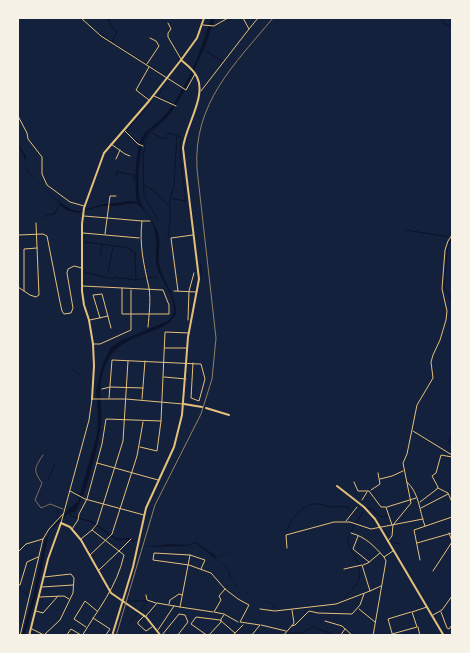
<svg xmlns="http://www.w3.org/2000/svg" width="470" height="653" font-family="Helvetica,sans-serif">
<style>
.water{fill:#0b132b}
.lines{fill:none;stroke-linecap:round;stroke-linejoin:round}
.stream{stroke:#0b132b;stroke-width:1}
.service{stroke:#e5c07b;stroke-width:0.5}
.minor{stroke:#e5c07b;stroke-width:1}
.tertiary{stroke:#e5c07b;stroke-width:2}
.secondary{stroke:#e5c07b;stroke-width:2}
.primary{stroke:#e5c07b;stroke-width:2}
.rail{stroke:#918062;stroke-width:1}
</style>
<rect width="100%" height="100%" fill="#14213d"/>
<!-- water -->
<g class="water">
<path d="M211,18H215L213,26H214L230,18L211,29L204,50L201,54C192,74 183,94 171,112C163,123 147,129 143,143C139,153 136,194 141,203C147,215 156,223 159,237C161,248 156,259 161,271C166,285 177,298 176,314C167,335 124,331 108,360C95,385 103,399 101,424C99,444 86,496 75,512L69,513L75,517L92,521L117,539L129,538L136,542L129,540H116L91,522L75,518L68,514L52,529L48,537C41,570 36,604 24,636L22,635L33,597L45,540L57,521L74,504L78,502L80,495L71,491L80,494L82,487L97,434L98,415L96,390L98,382L103,363L111,347L122,340L168,321C184,306 162,284 157,267C154,258 157,249 156,240C156,227 147,209 135,203L115,206H102L77,213L66,210L60,205L55,214L37,218L54,213L60,204L28,172C25,167 26,165 25,159C24,154 19,150 18,144L26,156V167L28,171C37,181 66,213 80,211C92,209 99,203 114,203C122,203 129,199 137,202C134,186 135,147 144,134C149,128 156,124 161,119C169,111 176,101 181,91C195,68 203,43 211,18Z"/>
<path d="M285,535L215,558L228,568L229,575L237,586L255,599L271,603L275,607L283,602H289H283L274,608L272,604L255,599L235,585L227,568L196,543L186,546L143,547L170,544L187,545L196,542L217,557Z"/>
</g>
<g class="lines">
<!-- stream -->
<g class="stream">
<path d="M107,18L111,25L117,32L112,42L166,76"/>
<path d="M440,18L445,24L452,27"/>
<path d="M99,33L111,41"/>
<path d="M203,34L205,32"/>
<path d="M206,51L222,61"/>
<path d="M138,91L148,98"/>
<path d="M157,97L163,88"/>
<path d="M161,98L171,102"/>
<path d="M152,133L164,139L169,133L181,137L180,160"/>
<path d="M129,134L126,131L151,103"/>
<path d="M134,139L138,142"/>
<path d="M146,142L143,156L144,196L158,220"/>
<path d="M142,145C148,130 162,125 170,113C184,94 192,74 201,54"/>
<path d="M116,177L117,172L134,175V180"/>
<path d="M144,185C156,191 161,197 169,206L174,185L177,136"/>
<path d="M173,199L186,201L181,162"/>
<path d="M406,230L449,237"/>
<path d="M168,238L170,219V207"/>
<path d="M452,238L448,246L444,286L446,291L452,300"/>
<path d="M85,242L130,248L131,251L135,252L136,280"/>
<path d="M100,256L102,245"/>
<path d="M200,264L202,277"/>
<path d="M85,272L113,279L114,277L136,280L145,278"/>
<path d="M108,273L113,247"/>
<path d="M148,278L157,277"/>
<path d="M72,369L81,376"/>
<path d="M449,444L452,432"/>
<path d="M48,480L55,464"/>
<path d="M43,507L48,504"/>
<path d="M57,508L58,514"/>
<path d="M369,508L372,509L380,517L388,516"/>
<path d="M56,519L58,516"/>
<path d="M356,523L363,512"/>
<path d="M354,525L347,541L359,565"/>
<path d="M287,530C292,518 304,502 320,504C324,504 327,507 331,507C337,507 342,506 348,507L351,512"/>
<path d="M392,542L400,544"/>
<path d="M102,586L106,589"/>
<path d="M18,587L29,597"/>
<path d="M352,590L359,580V569"/>
<path d="M344,598L350,592"/>
<path d="M128,601H147"/>
<path d="M140,611L147,602"/>
<path d="M128,625L138,613"/>
<path d="M287,633H301L313,627L337,636"/>
</g>
<!-- service -->
<path class="service" d="M43,455C34,469 33,470 42,483L35,500L41,508L50,504L63,509"/>
<!-- minor -->
<g class="minor">
<path d="M81,18L101,36L186,90L195,74"/>
<path d="M168,23L171,29L168,33V37L181,59"/>
<path d="M203,25L214,26L228,18"/>
<path d="M249,29L258,18"/>
<path d="M147,64L159,46L156,41L150,38"/>
<path d="M201,91L249,29L243,18"/>
<path d="M154,96L176,106"/>
<path d="M149,100L136,90L149,67"/>
<path d="M18,116L27,133L28,139L42,157V174L47,185L70,202L84,206"/>
<path d="M125,131L138,144L143,146"/>
<path d="M111,144L125,154L130,156"/>
<path d="M116,159L120,150"/>
<path d="M84,216L142,221C139,245 144,265 149,288C151,300 149,315 148,327"/>
<path d="M142,221H150"/>
<path d="M83,233L139,238"/>
<path d="M105,234L110,196H116"/>
<path d="M18,235L43,234L47,236L60,302L62,311L64,314L71,313L73,308L67,273L68,269L74,266L82,268"/>
<path d="M82,286L163,290L169,305V314H122V288"/>
<path d="M18,287L30,295L36,297L39,295L36,223"/>
<path d="M24,291V249L37,248"/>
<path d="M174,291L197,292"/>
<path d="M178,291L171,238L193,235"/>
<path d="M100,318L93,295L102,294L111,328"/>
<path d="M90,320L108,316"/>
<path d="M188,320L189,291L194,273"/>
<path d="M93,344H100L131,330V290"/>
<path d="M165,348H186"/>
<path d="M164,377L186,379"/>
<path d="M102,389L110,387L143,388"/>
<path d="M109,398L112,360L199,364H201L205,379L199,401L191,398L193,363"/>
<path d="M142,399L145,361"/>
<path d="M413,431L452,455"/>
<path d="M140,447L157,451L161,421L165,332L189,333"/>
<path d="M97,463L158,480"/>
<path d="M380,479L392,476L403,471"/>
<path d="M354,482L358,491H369L381,507H386L392,525"/>
<path d="M407,482C420,494 419,511 425,526"/>
<path d="M438,488L448,493L452,502"/>
<path d="M371,490L380,484L378,473"/>
<path d="M70,491L85,499L144,515"/>
<path d="M362,500L367,492"/>
<path d="M420,502L437,489L438,487L432,476L436,473L441,455L452,457"/>
<path d="M387,507L416,498"/>
<path d="M421,508L448,494"/>
<path d="M346,521L357,507"/>
<path d="M61,523L89,420L92,399H126L183,404"/>
<path d="M72,529L78,520L79,514L87,499L102,444L106,419L161,421"/>
<path d="M92,530L97,524L123,441L128,361"/>
<path d="M351,533C366,537 374,546 384,557"/>
<path d="M449,533L452,541"/>
<path d="M358,536L353,549L369,562"/>
<path d="M81,539L92,530L119,551L99,570"/>
<path d="M388,541L392,536L393,525L411,503L403,463L407,454L417,405L433,378L431,362L433,355L440,340L446,320L447,311L442,289L445,250L448,241L452,235"/>
<path d="M417,543L452,533"/>
<path d="M287,548L286,535L334,522H350L371,529L423,519"/>
<path d="M18,552L26,544L43,539L49,529L63,514"/>
<path d="M90,555L112,534L137,456L143,422"/>
<path d="M420,560L414,530L452,517"/>
<path d="M363,565L368,563L380,553"/>
<path d="M201,569L205,560L190,555L154,553L153,560L189,565L211,573L225,589L238,599L249,605L240,622L260,625L251,636"/>
<path d="M344,569L362,565L370,591L381,586"/>
<path d="M433,571L452,542"/>
<path d="M18,585H20L27,562L38,557"/>
<path d="M42,587L73,585"/>
<path d="M225,589L219,596L221,600L214,612L224,614L238,622"/>
<path d="M146,595L147,600L156,603"/>
<path d="M39,597L64,596L69,599"/>
<path d="M169,604L170,600L179,594L182,595"/>
<path d="M180,607L213,612"/>
<path d="M260,609L275,611L336,604L370,591"/>
<path d="M359,609L375,622"/>
<path d="M36,611L43,613L58,596"/>
<path d="M441,612L447,628L449,629L452,625"/>
<path d="M433,615L442,610L452,596"/>
<path d="M144,616L138,622V624L146,631L152,627"/>
<path d="M146,616L157,603L180,607L190,555"/>
<path d="M93,618L110,629L105,636"/>
<path d="M325,621L342,626L353,636"/>
<path d="M261,625L286,631"/>
<path d="M292,626L295,625L309,611L318,613L352,614L360,605L364,594"/>
<path d="M86,627L74,619L85,601L97,611"/>
<path d="M418,627L420,636"/>
<path d="M32,629L44,635L60,620L73,593L74,578L71,574L44,577"/>
<path d="M158,630L174,606"/>
<path d="M235,633L243,625"/>
<path d="M392,633L388,619L411,612"/>
<path d="M162,635L179,614L185,615L188,622L177,636"/>
<path d="M209,635L221,622V619L224,615"/>
<path d="M20,636L43,539"/>
<path d="M66,636L71,629L81,635"/>
<path d="M82,636C98,609 117,587 124,555L119,551L131,539"/>
<path d="M193,636H194"/>
<path d="M208,636L191,624L196,617L220,620L235,633L233,636"/>
<path d="M283,636L294,623L292,610"/>
<path d="M340,636L345,629"/>
<path d="M373,636L386,561L384,557L393,551"/>
<path d="M385,636L417,627L412,612L427,607"/>
</g>
<!-- tertiary -->
<g class="tertiary">
<path d="M92,399L94,366L93,344L89,320L84,305L82,291V224L84,208L104,153L149,101L181,60"/>
<path d="M29,636L48,559L61,523L70,527L81,540L111,593L146,617L161,636"/>
</g>
<!-- secondary -->
<g class="secondary">
<path d="M184,404L202,407"/>
<path d="M206,408L229,415"/>
<path d="M337,486L364,507L375,519L444,636"/>
<path d="M450,636L452,635"/>
</g>
<!-- primary -->
<path class="primary" d="M112,636L133,567L146,508L174,447L182,415L188,337L199,279L183,148C185,127 207,96 197,77C194,70 187,65 181,60L197,38L204,18"/>
<!-- rail -->
<path class="rail" d="M116,636L155,505L201,414L212,379L216,338L197,169C193,103 234,65 273,18"/>
</g>
<!-- border -->
<rect width="470" height="653" fill="none" stroke="#f6f1e7" stroke-width="38"/>
</svg>
